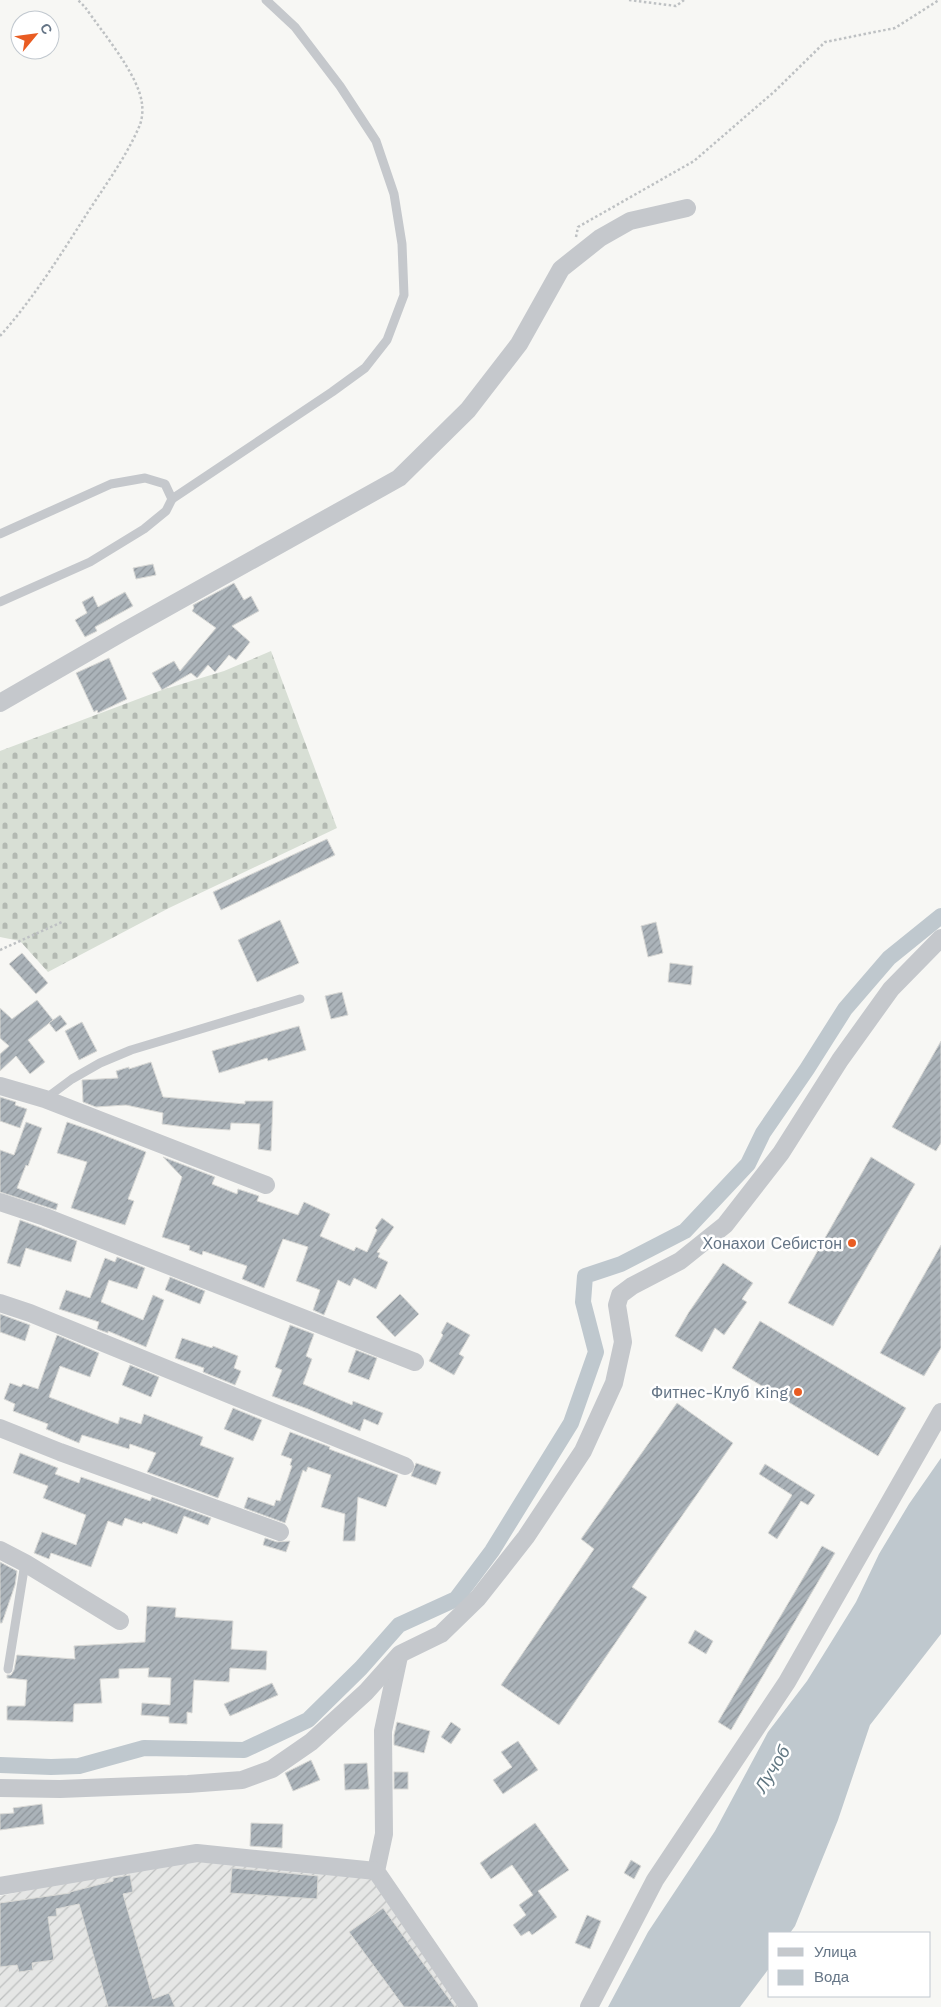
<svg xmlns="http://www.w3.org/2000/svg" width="941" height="2007" font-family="'Work Sans',sans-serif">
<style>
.industrial{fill:url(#industrial-furrows)}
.cemetery{fill:url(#cemetery-stones)}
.water{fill:#bfc8ce}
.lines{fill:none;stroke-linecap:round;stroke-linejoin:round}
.canal{stroke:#bfc8ce;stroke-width:16}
.building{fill:url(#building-hatch);stroke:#d9d9d6}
.path{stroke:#bec1c3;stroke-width:2.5;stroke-dasharray:2.5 2.5;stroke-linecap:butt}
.service{stroke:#c5c8cc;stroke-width:9}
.minor{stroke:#c5c8cc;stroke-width:18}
.poi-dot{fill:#e95c22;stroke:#fff;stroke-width:2}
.labels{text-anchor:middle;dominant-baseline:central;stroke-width:5;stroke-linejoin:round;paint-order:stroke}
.poi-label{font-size:16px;fill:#657586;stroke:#fff;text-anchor:end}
.water-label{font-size:18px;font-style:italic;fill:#617782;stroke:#fff}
</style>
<defs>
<pattern id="industrial-furrows" width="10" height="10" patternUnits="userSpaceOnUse" patternTransform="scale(1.25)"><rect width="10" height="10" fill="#e5e6e5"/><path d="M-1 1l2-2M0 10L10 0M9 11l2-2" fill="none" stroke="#bdbfbf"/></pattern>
<pattern id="cemetery-stones" width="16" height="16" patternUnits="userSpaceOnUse" patternTransform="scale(1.25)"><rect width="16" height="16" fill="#d8dfd5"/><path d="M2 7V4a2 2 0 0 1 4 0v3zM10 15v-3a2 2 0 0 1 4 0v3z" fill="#b3b9b2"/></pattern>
<pattern id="building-hatch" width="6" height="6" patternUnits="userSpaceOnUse" patternTransform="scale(1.25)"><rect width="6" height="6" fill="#abb3b9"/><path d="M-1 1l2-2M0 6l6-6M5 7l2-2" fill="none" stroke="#8f969c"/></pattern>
</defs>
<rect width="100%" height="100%" fill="#f7f7f4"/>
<!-- industrial -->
<path class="industrial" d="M216,1859L373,1879L462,2007H0V1896L120,1871Z"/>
<!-- cemetery -->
<path class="cemetery" d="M271,651L337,828L169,908L48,972L20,941L0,937V751L162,690L224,671Z"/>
<!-- water -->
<path class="water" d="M941,1458V1634L870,1725L838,1820L795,1926L790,1933H770V1967L740,2007H608L648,1932L715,1831L768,1732L807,1681L856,1602L879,1554L909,1504Z"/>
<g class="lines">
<!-- canal -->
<path class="canal" d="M0,1765L51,1767L79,1766L144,1748L244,1750L308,1720L361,1668L399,1625L456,1599L492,1551L571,1423L596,1352L583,1302L585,1276L621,1264L685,1231L748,1164L763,1133L807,1069L845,1009L889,958L941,916"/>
</g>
<!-- building -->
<g class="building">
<path d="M153,564L156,575L136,579L133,568Z"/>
<path d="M234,583L244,600L251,596L259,611L232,626L250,642L236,660L229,655L215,672L208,665L197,678L191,673L162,690L152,673L174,661L180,671L216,628L192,611L194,608L193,605Z"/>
<path d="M125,592L133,606L95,627L97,631L85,637L75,620L87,613L82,602L93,596L98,607Z"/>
<path d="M109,658L127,699L98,713L97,710L94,712L76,673Z"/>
<path d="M327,839L335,855L221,910L213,892Z"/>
<path d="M280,920L299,963L257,982L238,940Z"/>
<path d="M656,922L663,953L648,957L641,926Z"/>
<path d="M22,953L48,983L36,994L9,964Z"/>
<path d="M670,963L693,966L691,985L668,982Z"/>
<path d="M342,992L348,1015L331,1019L325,996Z"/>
<path d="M37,1000L53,1020L28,1040L45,1062L30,1074L16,1056L0,1071V1054L9,1046L0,1038V1008L12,1019Z"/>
<path d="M60,1015L67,1024L56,1032L49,1023Z"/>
<path d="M82,1022L97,1051L79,1060L65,1031Z"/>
<path d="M299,1026L306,1050L268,1061L267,1058L219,1073L212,1051Z"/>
<path d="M941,1041V1143L936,1151L892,1127Z"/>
<path d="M151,1062L163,1097L245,1104V1101H273L271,1151L258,1149L260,1124L231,1123L230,1130L185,1127L162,1124L163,1113L126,1105L96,1107L83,1102L82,1080L118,1078L116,1071L129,1067V1069Z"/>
<path d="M0,1097L16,1102L15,1105L27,1109L20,1128L0,1121Z"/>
<path d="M26,1122L42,1128L28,1166L26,1165L17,1188L58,1204L56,1210L0,1192V1150L14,1155Z"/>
<path d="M67,1122L96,1132L146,1152L128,1199L134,1201L125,1225L71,1208L87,1162L57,1153Z"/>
<path d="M163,1157L215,1177L212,1184L237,1194L238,1189L259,1196L257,1201L298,1215L304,1202L330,1214L320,1236L354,1251L356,1247L367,1252L377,1230L375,1228L382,1218L394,1227L377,1252L380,1253L378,1257L388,1262L376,1289L354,1278L350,1286L338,1280L324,1315L313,1310L320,1290L296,1281L308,1247L283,1239L264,1288L242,1279L247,1266L203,1251L202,1255L189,1250L190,1246L162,1237L182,1177Z"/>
<path d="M871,1157L915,1184L833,1326L788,1303Z"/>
<path d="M20,1220L77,1241L71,1262L26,1248L20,1267L7,1263Z"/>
<path d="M941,1245V1348L924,1376L880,1353Z"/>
<path d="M117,1257L145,1268L137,1289L109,1280L101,1302L143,1320L153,1295L164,1300L146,1347L108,1331V1333L97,1329L99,1322L59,1309L66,1290L90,1298L105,1258L115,1262Z"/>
<path d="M723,1263L753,1283L742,1299L747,1302L724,1335L715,1328L702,1352L675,1336L689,1312Z"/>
<path d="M170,1277L205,1291L200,1304L165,1290Z"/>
<path d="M400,1294L419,1314L395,1337L376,1317Z"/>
<path d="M0,1314L30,1325L25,1341L0,1332Z"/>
<path d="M760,1321L906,1408L878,1456L732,1368Z"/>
<path d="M447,1322L470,1335L459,1354L464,1357L454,1375L429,1361L443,1335L441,1333Z"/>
<path d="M290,1325L314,1334L306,1356L312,1359L303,1384L352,1405L353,1401L383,1413L378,1425L364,1419L360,1431L308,1409L272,1396L282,1370L275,1367Z"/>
<path d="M57,1335L99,1353L90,1377L60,1366L49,1397L118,1424L120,1417L141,1424L144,1414L203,1437L200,1445L234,1458L218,1498L147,1472L156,1453L130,1444L129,1449L82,1435L79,1443L46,1429L48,1424L13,1411L15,1404L4,1399L10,1383L21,1387L23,1384L38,1389Z"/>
<path d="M182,1338L212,1348L213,1346L238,1356L234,1368L241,1371L235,1385L203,1372L204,1368L175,1358Z"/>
<path d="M356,1350L377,1358L369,1380L348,1372Z"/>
<path d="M130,1365L159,1377L151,1397L122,1385Z"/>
<path d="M677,1403L733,1443L632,1587L647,1597L559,1725L501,1685L594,1549L581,1539Z"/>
<path d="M233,1408L262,1420L253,1441L224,1429Z"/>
<path d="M290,1432L330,1447L329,1449L398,1475L386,1507L358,1497L355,1541H343L345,1514L321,1507L331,1475L308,1467L306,1472L303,1470L285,1523L244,1508L248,1497L274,1506L276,1500L280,1501L292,1466L290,1465L292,1459L281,1455Z"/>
<path d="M20,1453L58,1468L55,1474L79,1483L81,1477L150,1501L152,1497L211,1518L208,1525L184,1516L177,1534L143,1522L142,1524L125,1518L122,1526L108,1521L91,1567L51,1553L49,1559L34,1553L42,1532L76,1545L86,1515L43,1498L48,1486L13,1473Z"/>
<path d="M416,1463L441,1472L436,1485L411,1476Z"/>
<path d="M765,1464L815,1495L808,1505L801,1501L777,1539L768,1533L792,1495L759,1474Z"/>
<path d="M265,1538L277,1542L290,1541L286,1552L263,1545Z"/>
<path d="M822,1546L835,1553L731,1730L718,1722Z"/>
<path d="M0,1562L17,1571L15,1585L2,1623H0Z"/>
<path d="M147,1606L176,1608L175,1617L233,1621L231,1649L267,1651L266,1670L230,1668L229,1682L194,1680L192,1713L187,1712V1724L169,1723V1717L141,1715L142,1703L170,1705L171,1678L148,1677L149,1668L119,1669V1678L100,1679L102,1703L74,1704L73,1722L7,1720V1706H25L27,1680L7,1678V1675H11L14,1670L17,1655L75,1659L74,1646L145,1642Z"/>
<path d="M695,1630L713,1641L706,1654L688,1643Z"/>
<path d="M272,1683L278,1695L230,1716L224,1704Z"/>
<path d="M397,1722L430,1731L424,1753L394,1745V1735Z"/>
<path d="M451,1722L461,1729L451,1744L441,1737Z"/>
<path d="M518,1741L538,1770L503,1794L493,1780L512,1767L501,1752Z"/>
<path d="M311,1760L320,1780L293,1791L285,1773Z"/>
<path d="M367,1763L369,1789L345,1790L344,1764Z"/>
<rect x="394" y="1772" width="14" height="17"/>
<path d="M42,1804L44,1824L0,1830V1814L14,1813L13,1808Z"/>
<path d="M251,1823L283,1824L282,1848L250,1846Z"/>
<path d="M535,1823L569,1870L538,1891L557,1917L532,1935L529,1931L521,1936L513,1925L526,1915L519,1905L533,1895L512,1865L491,1879L480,1863Z"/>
<path d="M631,1860L641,1866L634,1879L624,1873Z"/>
<path d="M232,1868L318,1876L317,1899L230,1893Z"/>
<path d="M130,1875L133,1892L123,1894L153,1999L169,1993L175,2007H108L79,1904L56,1909L57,1916L48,1917L54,1960L32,1963L33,1970L19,1972L17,1965L0,1967V1903L70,1893V1892L113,1881V1878Z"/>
<path d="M383,1908L455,2007H404L349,1932Z"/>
<path d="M587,1915L601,1921L590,1949L575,1943Z"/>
</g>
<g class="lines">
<!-- path -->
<g class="path">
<path d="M629,0L676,6L684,0"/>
<path d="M576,237L578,227L694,161L775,91L825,42L895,28L939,0"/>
<path d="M0,336C34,298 61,254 88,212C106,184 126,157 139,127C142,121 143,111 142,104C139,75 102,32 85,7L78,0"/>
<path d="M0,950L62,922"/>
</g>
<!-- service -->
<g class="service">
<path d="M172,499L332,392L365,368L387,340L404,295L402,244L394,194L376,141L340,86L295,27L266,0"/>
<path d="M0,534L111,484L145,478L165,484L172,499L166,511L144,529L90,562L0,602"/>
<path d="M45,1099L72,1079L100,1063L131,1050L300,999"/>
<path d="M8,1669L25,1563"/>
</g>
<!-- minor -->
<g class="minor">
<path d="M0,703L123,632L399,478L468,410L519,344L561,269L600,238L630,221L687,208"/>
<path d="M0,1086L45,1099L266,1185"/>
<path d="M0,1202L45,1217L415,1362"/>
<path d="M0,1303L30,1313L405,1466"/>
<path d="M0,1428L60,1452L280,1532"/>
<path d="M0,1550L25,1563L120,1621"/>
<path d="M399,1656L383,1731L384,1834L376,1871L469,2007"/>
<path d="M0,1788L60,1789L188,1784L242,1780L272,1769L311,1742L366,1692L400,1654L441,1634L478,1598L526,1537L583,1451L614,1383L623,1342L617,1305L620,1295L632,1286L680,1261L725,1225L781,1153L840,1060L891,989L941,938"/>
<path d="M0,1886L197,1853L376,1871"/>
<path d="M589,2007L655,1880L787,1682L941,1412"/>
</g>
</g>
<!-- markers -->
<g class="poi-dot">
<circle cx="852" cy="1243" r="5"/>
<circle cx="798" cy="1392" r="5"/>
</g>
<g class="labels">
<!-- poi labels -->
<g class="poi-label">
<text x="842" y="1243">Хонахои Себистон</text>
<text x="788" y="1392">Фитнес-Клуб King</text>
</g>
<!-- water labels -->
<g class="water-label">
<text transform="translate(772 1769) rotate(-59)">Лучоб</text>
</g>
</g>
<!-- legend -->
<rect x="768" y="1932" width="162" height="65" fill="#ffffff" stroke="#c1c8cf"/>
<rect x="778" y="1948" width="25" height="8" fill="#c5c8cc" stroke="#c1c8cf"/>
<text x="814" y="1957" font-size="15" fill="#657586">Улица</text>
<rect x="778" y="1970" width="25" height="15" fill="#bfc8ce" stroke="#c1c8cf"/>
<text x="814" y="1982" font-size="15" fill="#657586">Вода</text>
<!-- north arrow -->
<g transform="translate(35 35) rotate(61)"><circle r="24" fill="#ffffff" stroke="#c1c8cf"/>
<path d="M0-4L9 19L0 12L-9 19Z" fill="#e95c22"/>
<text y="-8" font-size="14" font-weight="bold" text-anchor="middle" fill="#657586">С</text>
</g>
</svg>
